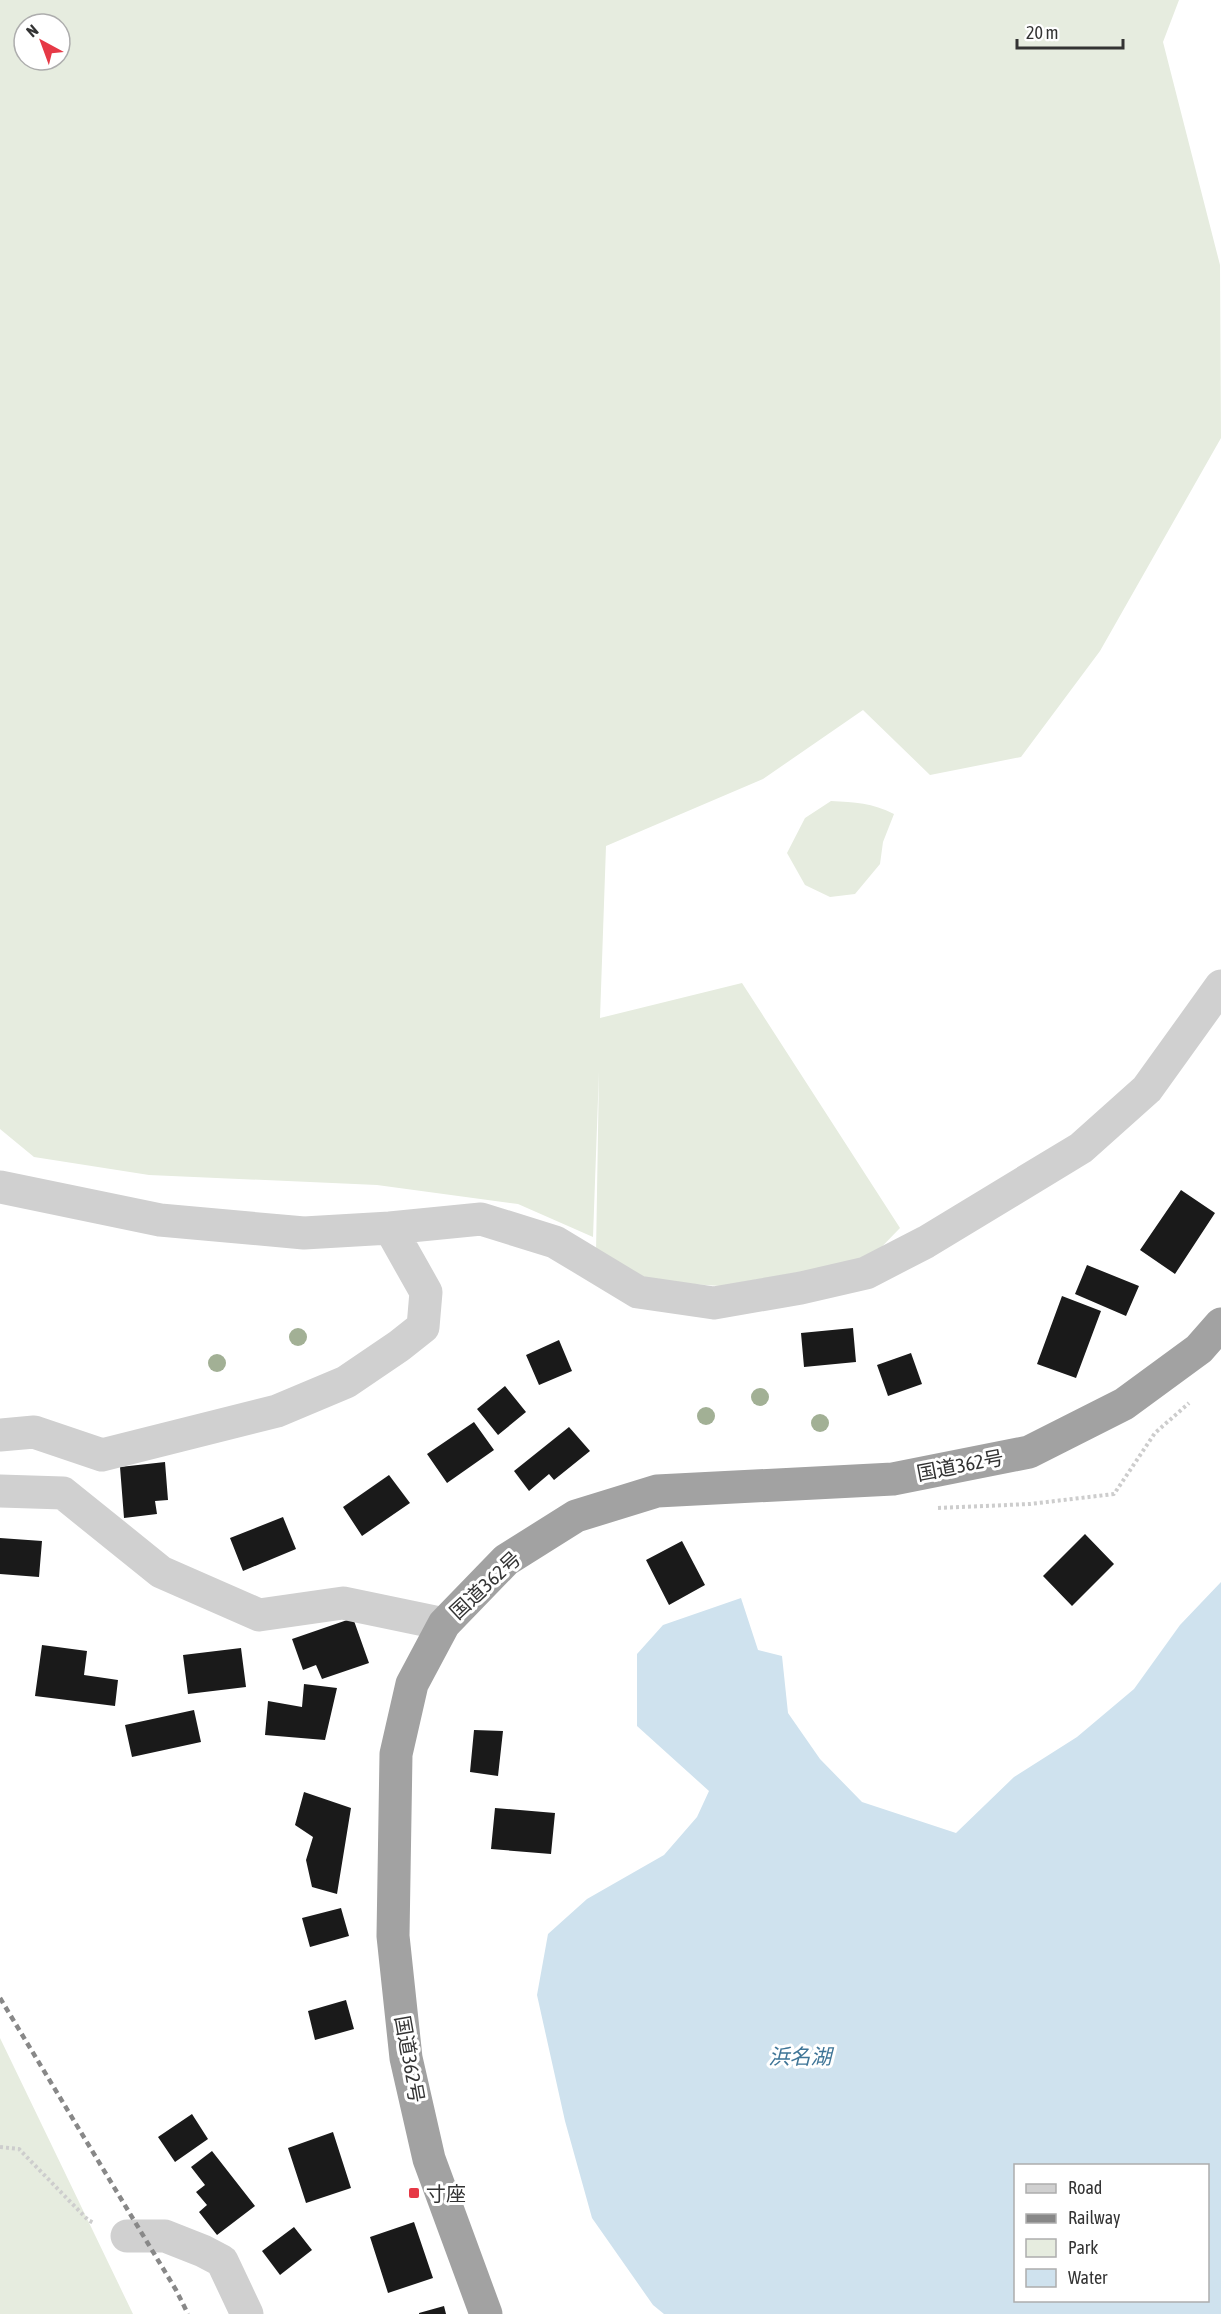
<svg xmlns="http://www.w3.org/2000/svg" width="1221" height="2314" font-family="'Asap Condensed','Noto Sans JP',sans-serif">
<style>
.green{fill:#e6ecdf;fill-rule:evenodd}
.water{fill:#cfe2ee;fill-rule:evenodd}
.building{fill:#1a1a1a}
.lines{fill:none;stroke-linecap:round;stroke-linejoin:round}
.path{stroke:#cdcdcd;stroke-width:4;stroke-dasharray:3 3;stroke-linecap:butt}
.minor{stroke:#d0d0d0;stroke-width:33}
.trunk{stroke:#a2a2a2;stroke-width:33}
.rail{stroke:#888;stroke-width:4.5;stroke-dasharray:6 4.5;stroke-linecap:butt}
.tree{fill:#a2b095}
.poi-dot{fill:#e63946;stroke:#fff;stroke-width:2}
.labels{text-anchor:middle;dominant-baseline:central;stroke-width:6;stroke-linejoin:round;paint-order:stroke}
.street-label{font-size:20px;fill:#333;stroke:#fff}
.poi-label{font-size:20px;fill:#333;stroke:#fff;text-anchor:start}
.water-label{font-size:21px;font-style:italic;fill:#3f7597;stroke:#fff}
</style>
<rect width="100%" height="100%" fill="#fff"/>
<path class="green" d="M0,0h1179l-16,42 57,223 1,173 -121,213 -79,106 -91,18 -67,-65 -100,69 -157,67 -6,172 142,-35 158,245 -31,32 -149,26 -71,-5 -53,-28 3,-182 -6,166 -75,-33 -141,-19 -228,-10 -115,-18 -34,-28zM24,24h36v36h-36z
M831,801c24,1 41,2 63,13l-11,28 -3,22 -25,30 -25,3 -25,-12 -18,-32 18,-35z
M0,2038l133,276h-133z"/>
<path class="water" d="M1221,1582v732h-557l-11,-9 -61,-87 -27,-97 -28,-126 11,-61 39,-35 77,-44 33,-38 12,-26 -72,-65v-72l26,-29 78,-27 17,52 24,6 6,57 32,46 42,43 94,31 58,-56 63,-40 57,-48 46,-64zM1016,2166h192v134h-192z"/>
<path class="building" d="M1181,1190l34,23 -40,61 -35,-24z
M1087,1265l52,21 -13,30 -51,-22z
M1062,1296l39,15 -25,67 -39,-14z
M853,1328l3,34 -52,5 -3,-34z
M559,1340l13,31 -33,14 -13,-30z
M911,1353l11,31 -34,12 -11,-31z
M505,1386l21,26 -28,23 -21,-26z
M474,1422l20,28 -47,33 -20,-29z
M569,1427l21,24 -36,29 -5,-6 -20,17 -15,-20z
M165,1462l3,38 -13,1 2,13 -33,4 -4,-51z
M389,1475l21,28 -48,33 -19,-29z
M283,1517l13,32 -53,22 -13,-33z
M1085,1534l29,30 -42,42 -29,-30z
M0,1538l42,3 -3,36 -39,-3z
M682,1541l23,44 -36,20 -23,-45z
M353,1618l16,45 -47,16 -6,-14 -13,5 -11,-31z
M42,1645l45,6 -3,24 34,5 -3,26 -80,-10z
M241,1648l5,39 -58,7 -5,-39z
M304,1684l33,4 -12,52 -60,-5 3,-34 34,6z
M194,1710l7,32 -69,15 -7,-32z
M474,1730l29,1 -5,45 -28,-4z
M304,1792l47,16 -14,86 -25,-7 -6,-27 7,-23 -18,-12z
M495,1808l60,5 -4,41 -60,-5z
M341,1908l8,28 -39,11 -8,-29z
M346,2000l8,29 -39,11 -7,-29z
M192,2114l16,25 -33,23 -17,-25z
M333,2132l18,56 -45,15 -18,-55z
M212,2151l43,55 -38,29 -18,-23 8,-7 -11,-13 9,-7 -14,-18z
M414,2222l19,56 -45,15 -18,-56z
M294,2227l18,23 -32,25 -18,-24z
M444,2306l2,8h-27v-1z"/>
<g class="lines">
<path class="path" d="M938,1508l92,-4 84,-10 41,-61 34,-30
M0,2147l19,2 69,71 6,3"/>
<path class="minor" d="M0,1187l160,33 144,13 86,-5 36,64 -3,35 -24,19 -53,36 -69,29 -175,44 -68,-23 -34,3
M390,1228l91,-9 74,23 83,50 76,11 87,-15 65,-15 60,-31 155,-94 66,-59 74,-103
M0,1491l63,2 98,79 98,43 84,-12 101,21
M127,2236h38l38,15 19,10 25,53"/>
<path class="trunk" d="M486,2314l-57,-155 -23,-101 -13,-122 3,-182 16,-70 32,-60 62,-64 70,-44 81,-25 236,-12 136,-27 95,-48 75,-55 22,-25"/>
<path class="rail" d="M0,1998l176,292 12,24"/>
</g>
<g class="tree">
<circle cx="298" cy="1337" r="9"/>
<circle cx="217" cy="1363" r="9"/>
<circle cx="760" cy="1397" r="9"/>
<circle cx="706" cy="1416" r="9"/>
<circle cx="820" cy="1423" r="9"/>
</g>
<rect class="poi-dot" x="408" y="2187" width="12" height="12" rx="3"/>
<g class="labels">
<g class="street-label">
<text transform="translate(960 1465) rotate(-11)">国道362号</text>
<text transform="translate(485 1585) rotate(-43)">国道362号</text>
<text transform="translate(410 2059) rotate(80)">国道362号</text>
</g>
<g class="poi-label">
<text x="426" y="2193">寸座</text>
</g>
<g class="water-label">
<text x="800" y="2056">浜名湖</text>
</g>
</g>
<rect x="1014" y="2164" width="195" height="138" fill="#ffffff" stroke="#adadad" stroke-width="1.5"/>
<rect x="1026" y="2184" width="30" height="9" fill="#d0d0d0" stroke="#adadad" stroke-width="1.5"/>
<text x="1068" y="2194" font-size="18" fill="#333333">Road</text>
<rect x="1026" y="2214" width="30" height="9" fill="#888888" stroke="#adadad" stroke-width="1.5"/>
<text x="1068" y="2224" font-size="18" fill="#333333">Railway</text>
<rect x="1026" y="2239" width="30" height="18" fill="#e6ecdf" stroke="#adadad" stroke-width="1.5"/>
<text x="1068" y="2254" font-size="18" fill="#333333">Park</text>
<rect x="1026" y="2269" width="30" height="18" fill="#cfe2ee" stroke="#adadad" stroke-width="1.5"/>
<text x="1068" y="2284" font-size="18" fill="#333333">Water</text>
<g transform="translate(42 42) rotate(319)"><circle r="28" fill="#ffffff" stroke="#adadad" stroke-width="1.5"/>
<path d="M0-4.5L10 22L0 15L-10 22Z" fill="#e63946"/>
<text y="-9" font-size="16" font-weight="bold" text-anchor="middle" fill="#333333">N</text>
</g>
<path d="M1017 39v9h106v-9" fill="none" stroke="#333333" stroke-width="3"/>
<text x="1026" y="39" font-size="18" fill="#333333" stroke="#ffffff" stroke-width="4.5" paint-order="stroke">20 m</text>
</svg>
